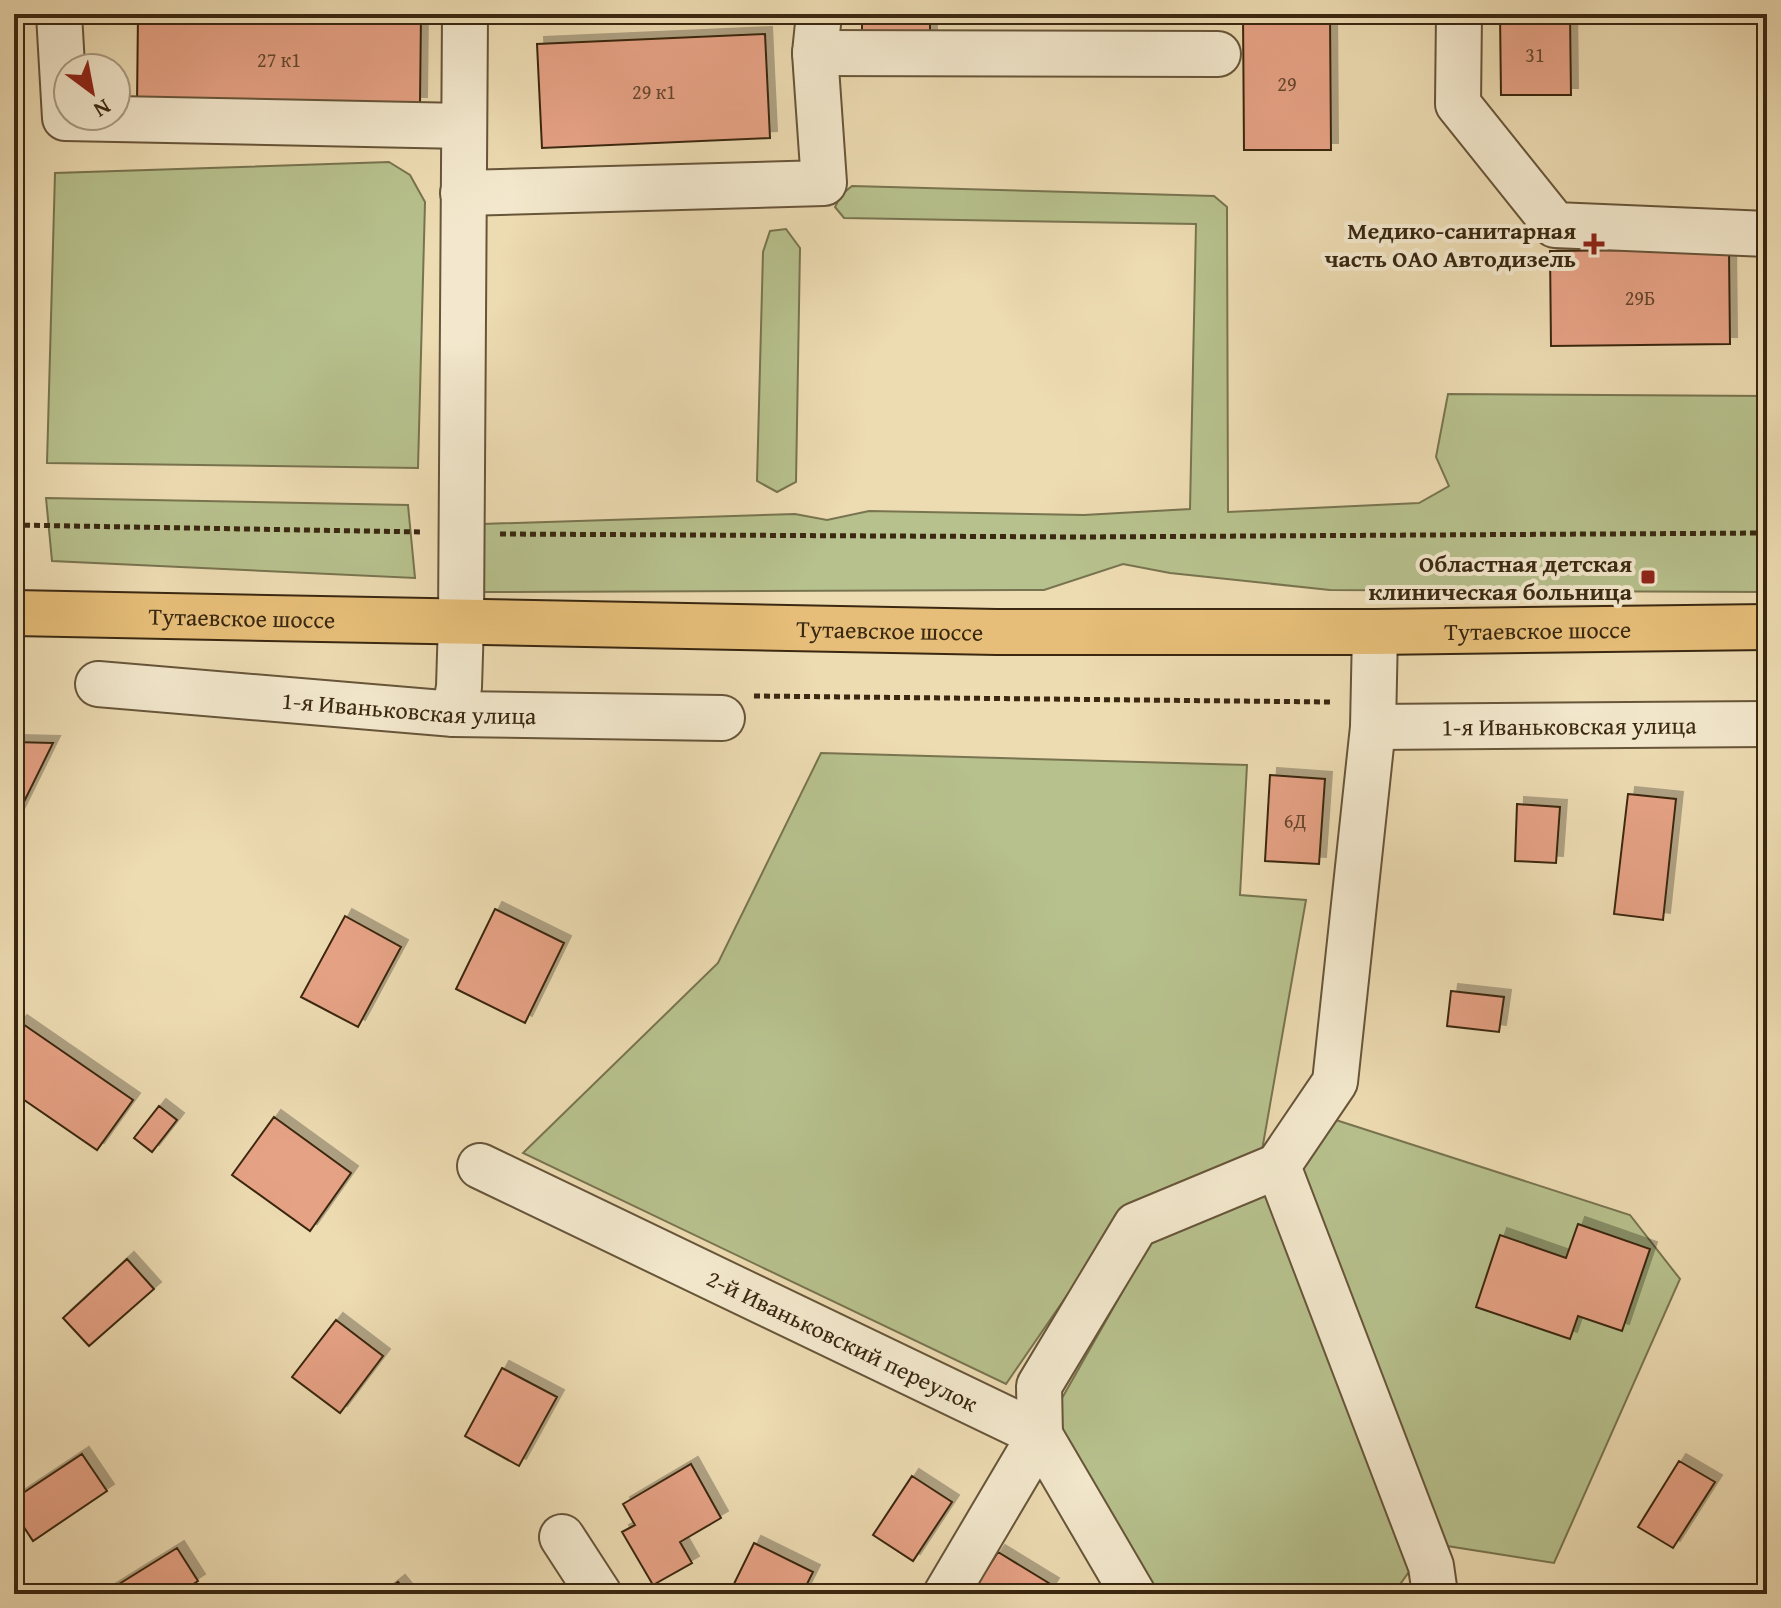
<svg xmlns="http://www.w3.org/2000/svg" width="1781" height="1608" font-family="'Gentium Book Plus',serif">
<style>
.green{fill:#b7c18d;stroke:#78744f;stroke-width:2}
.building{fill:#e6a285;stroke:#3a2811;stroke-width:2;filter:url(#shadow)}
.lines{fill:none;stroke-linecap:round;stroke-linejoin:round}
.minor-casing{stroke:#675539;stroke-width:48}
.major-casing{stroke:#3a2811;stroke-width:48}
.path{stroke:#3a2811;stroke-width:5;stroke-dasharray:6 4;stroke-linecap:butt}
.minor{stroke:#f3e8cd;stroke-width:44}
.major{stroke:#e6be79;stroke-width:44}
.poi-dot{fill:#8f2418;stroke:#f3e8cd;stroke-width:3}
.labels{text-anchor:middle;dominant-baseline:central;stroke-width:8;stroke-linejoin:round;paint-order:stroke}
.number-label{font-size:20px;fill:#65462e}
.poi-label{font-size:24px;font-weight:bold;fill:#3a2811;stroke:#f3e8cd;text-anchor:end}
.street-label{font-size:24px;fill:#3a2811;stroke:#f3e8cd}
</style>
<defs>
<filter id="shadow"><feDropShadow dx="7" dy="-7" stdDeviation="0" flood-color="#0004"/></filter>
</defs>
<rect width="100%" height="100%" fill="#eddbb2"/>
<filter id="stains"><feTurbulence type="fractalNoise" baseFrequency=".0025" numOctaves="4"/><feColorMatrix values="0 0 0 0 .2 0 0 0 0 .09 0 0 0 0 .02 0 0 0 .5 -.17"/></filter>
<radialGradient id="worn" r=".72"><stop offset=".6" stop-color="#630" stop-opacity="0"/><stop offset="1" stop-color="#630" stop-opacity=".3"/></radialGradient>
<path class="green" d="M389,162l21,13 15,27 -7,266 -371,-5 8,-290z
M852,186l362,10 13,11 1,305 191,-9 30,-17 -13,-29 12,-63 319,2v196l-437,-2 -160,-17 -47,-9 -79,26 -568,2 6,-68 313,-10 32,6 42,-9 215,4 106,-6 6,-285 -352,-6 -9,-11 6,-12z
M786,229l14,19 -4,234 -19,10 -20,-11 6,-229 7,-21z
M46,498l362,7 7,73 -363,-17z
M821,753l426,12 -7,130 66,5 -45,256 -136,55 -119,173 -483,-231 195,-190z
M1308,1111l322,104 50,64 -126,284 -113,-18 -144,-376z
M1268,1187l143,382 -18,25h-242l-102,-173 104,-183z"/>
<path class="building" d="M138,14h283l-1,90h-283z
M862,14h68v27h-68z
M1330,14l1,136h-87l-1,-135z
M1500,14h70l1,81h-70z
M765,34l5,104 -228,10 -5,-104z
M1729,249l1,95 -179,2 -1,-95z
M14,742l39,1 -39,79z
M1270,775l55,4 -6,85 -54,-3z
M1628,794l48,5 -13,121 -49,-6z
M1517,804l43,3 -4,56 -41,-2z
M495,909l69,34 -39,80 -69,-34z
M345,916l56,31 -43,80 -57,-30z
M1451,991l53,6 -5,35 -52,-6z
M20,1022l113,78 -36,50 -83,-57v-63z
M159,1106l18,14 -25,32 -18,-14z
M274,1117l77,56 -41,58 -78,-56z
M1578,1224l72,25 -28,82 -44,-15 -8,23 -94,-32 24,-72 66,23z
M127,1259l27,30 -65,57 -26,-28z
M336,1320l47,36 -43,57 -48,-36z
M502,1368l55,29 -38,69 -54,-30z
M82,1454l25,37 -74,50 -19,-29v-13z
M1679,1461l36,21 -42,66 -35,-21z
M691,1464l30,54 -41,24 12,21 -39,22 -31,-53 13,-7 -12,-21z
M912,1476l40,26 -39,59 -40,-26z
M754,1543l59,29 -11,22h-73z
M177,1548l21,33 -20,13h-75z
M998,1552l54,33 -6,9h-75z
M398,1582l10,12h-25z"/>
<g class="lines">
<g class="minor-casing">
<g id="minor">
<path d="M59,14l6,104 399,8"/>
<path d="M1459,14l-1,90 97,121 212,9"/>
<path d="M815,53l403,1"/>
<path d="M463,193l361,-10 -9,-130 4,-39"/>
<path d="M1375,632l-2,95 -38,355 -57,84 153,400 4,28"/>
<path id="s1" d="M98,684l356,30 268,4"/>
<path d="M454,714l5,-27 2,-65 4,-608"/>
<path id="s2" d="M1373,727l394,-3"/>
<path id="s3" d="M480,1166l560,269 93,159"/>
<path d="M562,1537l37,57"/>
<path d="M946,1594l94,-159 -1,-49 97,-161 142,-59"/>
</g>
</g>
<g class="major-casing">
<g id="major">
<path id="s4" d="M14,613l983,19h378l392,-5"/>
</g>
</g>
<path class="path" d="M14,525l408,7
M500,534l583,3 684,-4
M754,696l578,6"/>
<use href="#minor" class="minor"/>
<use href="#major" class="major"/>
</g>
<g class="poi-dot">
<path d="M1590 232h8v8h8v8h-8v8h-8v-8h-8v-8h8z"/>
<rect x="1640" y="569" width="16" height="16" rx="4"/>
</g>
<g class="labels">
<g class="number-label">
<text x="1535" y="54">31</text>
<text x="279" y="59">27 к1</text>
<text x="1287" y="83">29</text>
<text x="654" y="91">29 к1</text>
<text x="1640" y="297">29Б</text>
<text x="1295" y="820">6Д</text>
</g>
<g class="poi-label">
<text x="1576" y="230">Медико-санитарная<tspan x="1576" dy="28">часть ОАО Автодизель</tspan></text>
<text x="1632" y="563">Областная детская<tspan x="1632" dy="28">клиническая больница</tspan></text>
</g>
<g class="street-label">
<text stroke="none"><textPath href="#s4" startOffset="228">Тутаевское шоссе</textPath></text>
<text stroke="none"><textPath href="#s4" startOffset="1524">Тутаевское шоссе</textPath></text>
<text stroke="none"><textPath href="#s4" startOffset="876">Тутаевское шоссе</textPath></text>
<text stroke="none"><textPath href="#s1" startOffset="312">1-я Иваньковская улица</textPath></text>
<text stroke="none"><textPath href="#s2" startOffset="196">1-я Иваньковская улица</textPath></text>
<text stroke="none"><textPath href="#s3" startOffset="402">2-й Иваньковский переулок</textPath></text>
</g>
</g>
<rect width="1781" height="1608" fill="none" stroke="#eddbb2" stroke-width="48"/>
<rect x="16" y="16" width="1749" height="1576" fill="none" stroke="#3a2811" stroke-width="4"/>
<rect x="24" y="24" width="1733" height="1560" fill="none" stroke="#3a2811" stroke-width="2"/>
<g transform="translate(92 92) rotate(148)"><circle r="38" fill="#f3e8cd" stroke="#a99b82" stroke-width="2"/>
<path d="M0-6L14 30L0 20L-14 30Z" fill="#8f2418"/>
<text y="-12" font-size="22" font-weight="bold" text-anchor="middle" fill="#3a2811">N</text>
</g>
<rect width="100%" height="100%" filter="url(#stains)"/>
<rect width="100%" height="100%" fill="url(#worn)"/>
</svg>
